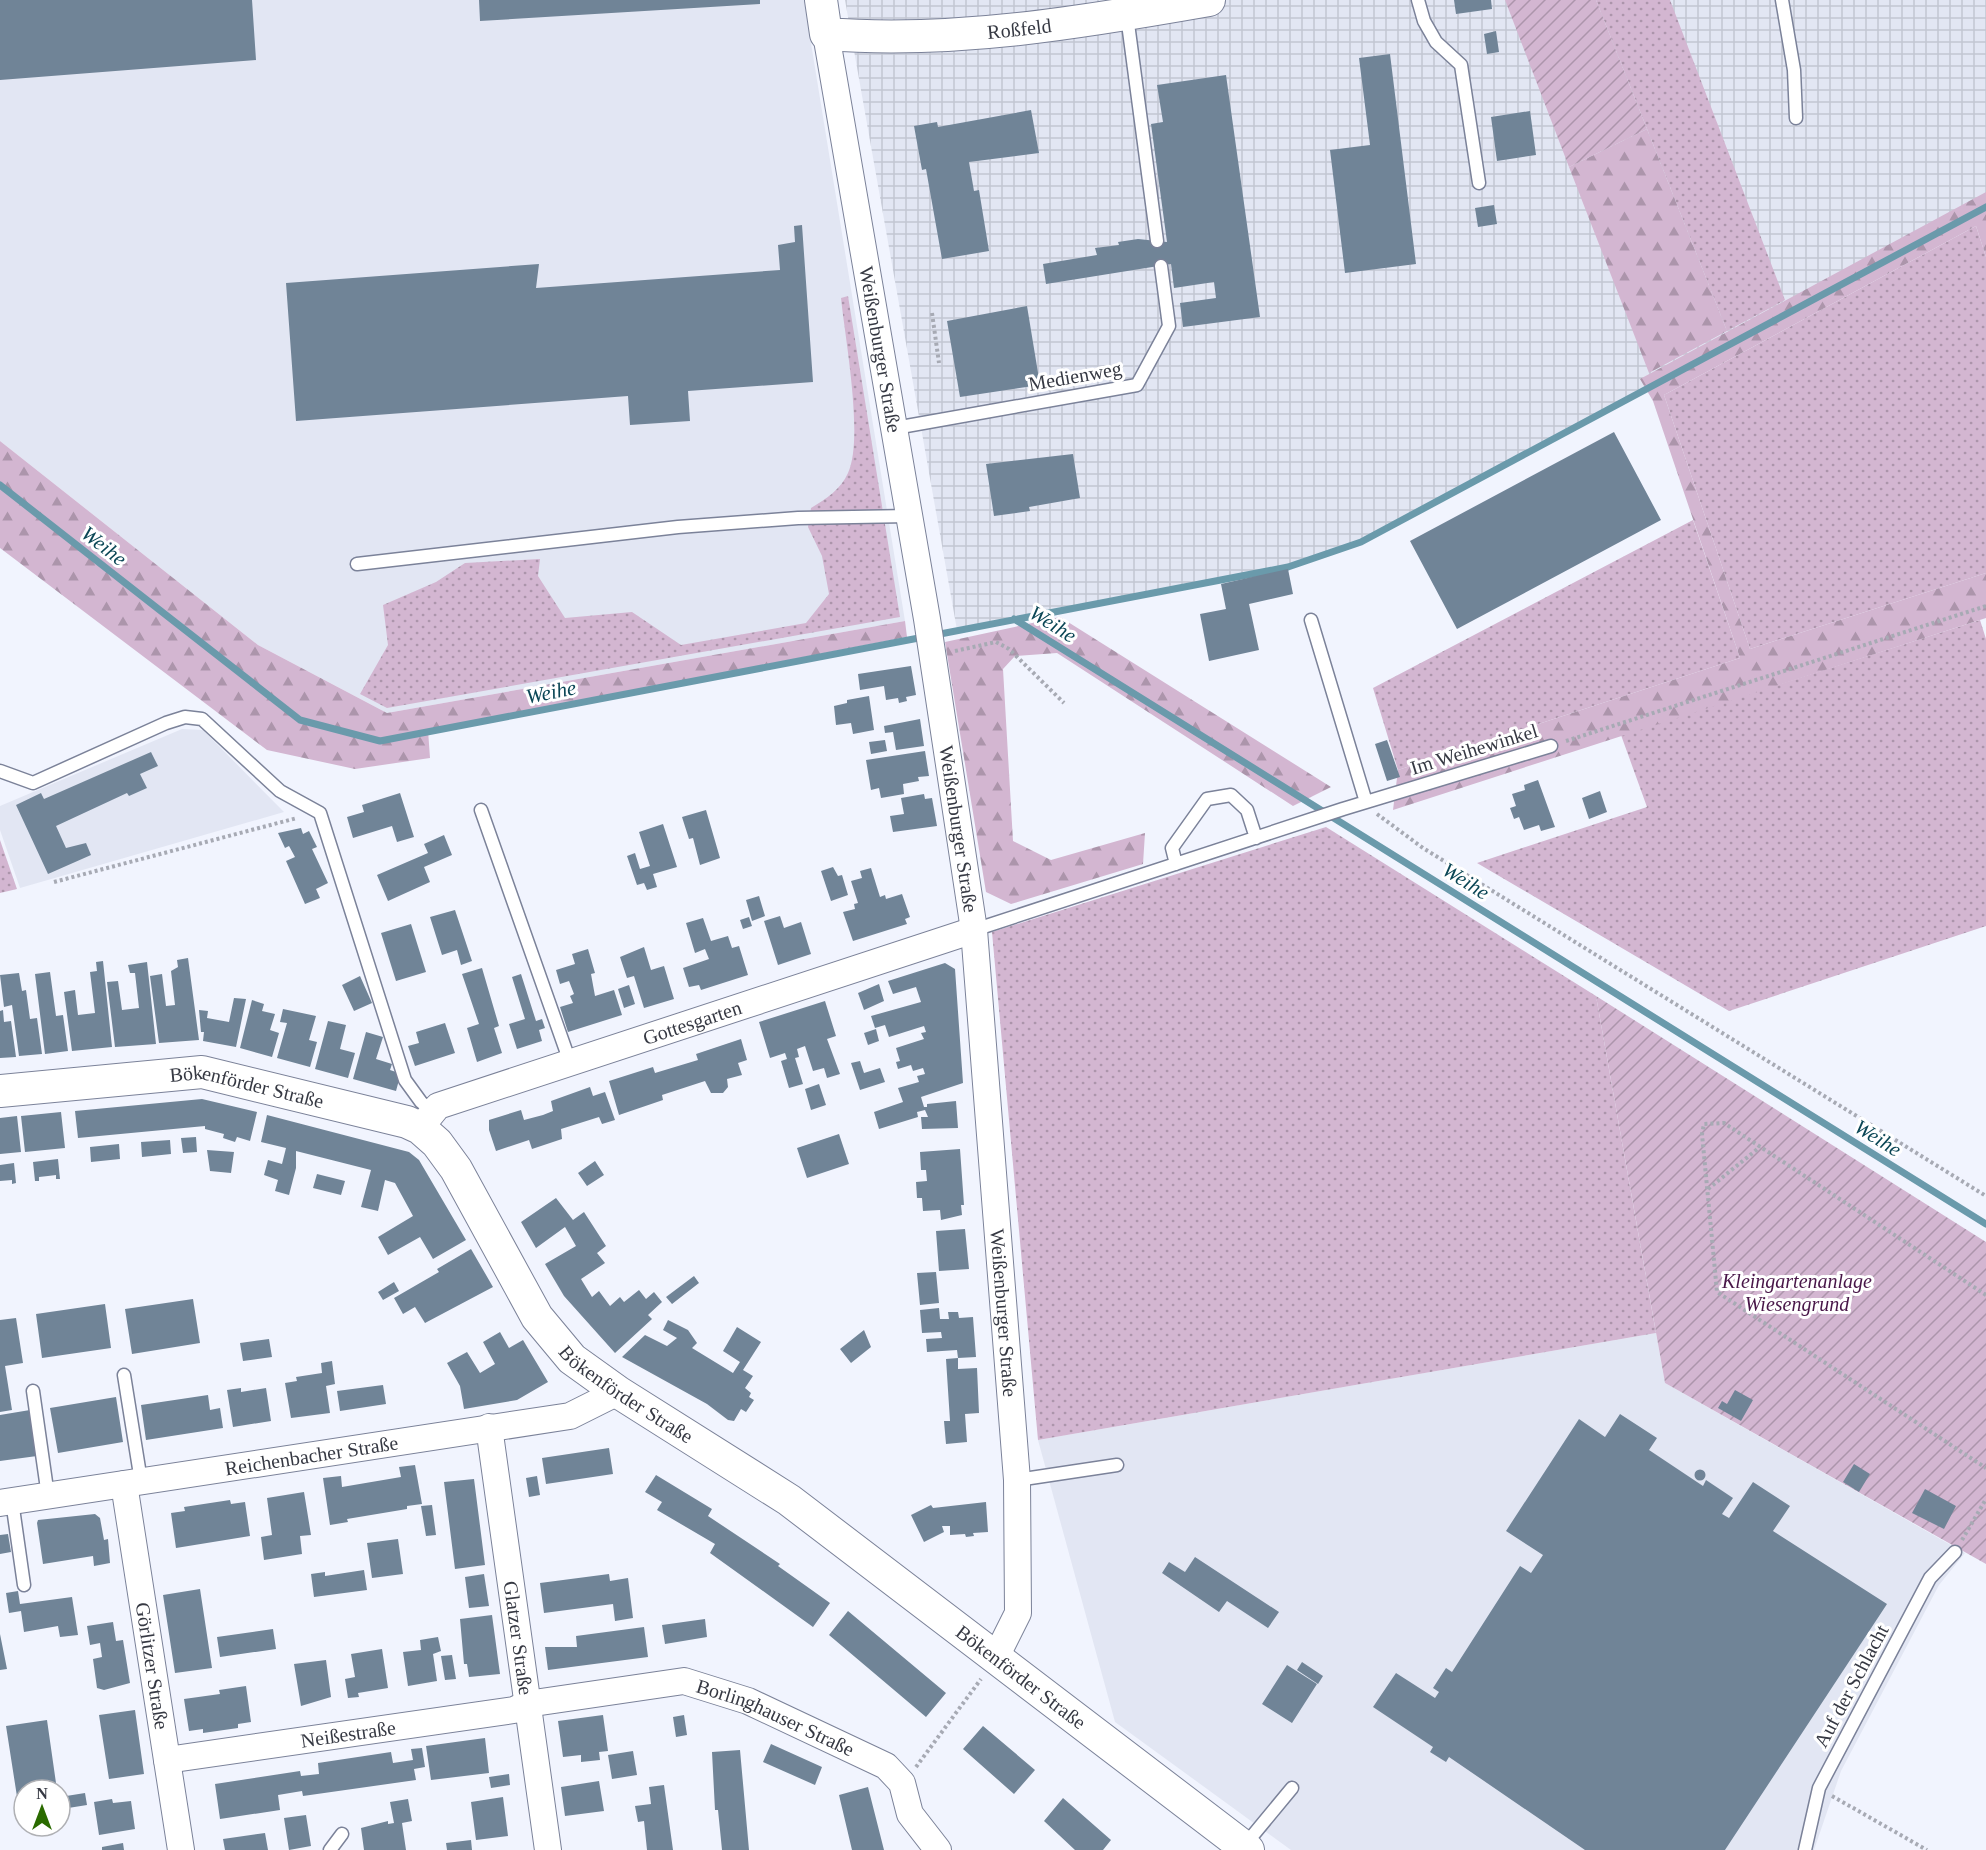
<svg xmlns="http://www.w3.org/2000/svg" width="1986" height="1850" font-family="'Times New Roman',serif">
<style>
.built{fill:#e2e6f3}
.industrial{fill:url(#industrial-grid)}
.grass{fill:url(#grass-dots)}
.forest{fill:url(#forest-firs)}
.garden{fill:url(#garden-furrows)}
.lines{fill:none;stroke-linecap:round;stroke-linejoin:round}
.stream{stroke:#6a9aab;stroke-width:7}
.building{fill:#708497}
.service-casing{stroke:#7b8299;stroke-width:15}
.minor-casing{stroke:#7b8299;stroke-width:28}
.tertiary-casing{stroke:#7b8299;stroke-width:34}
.path{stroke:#a7aab4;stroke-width:4;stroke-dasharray:3 3;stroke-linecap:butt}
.service{stroke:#fff;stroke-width:12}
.minor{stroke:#fff;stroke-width:26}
.tertiary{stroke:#fff;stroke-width:32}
.labels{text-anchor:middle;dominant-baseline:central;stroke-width:6;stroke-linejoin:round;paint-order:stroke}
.street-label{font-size:20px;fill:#363943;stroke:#fff}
.park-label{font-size:20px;font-style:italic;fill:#481648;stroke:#fff}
.water-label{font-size:21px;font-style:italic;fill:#0a4655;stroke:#fff}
</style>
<defs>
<pattern id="industrial-grid" width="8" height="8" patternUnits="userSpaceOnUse" patternTransform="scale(1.5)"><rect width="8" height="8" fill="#e2e6f3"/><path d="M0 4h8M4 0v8" fill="none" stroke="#c2c6d2"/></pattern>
<pattern id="grass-dots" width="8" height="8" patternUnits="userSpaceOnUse" patternTransform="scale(1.5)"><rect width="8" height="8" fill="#d3b6d1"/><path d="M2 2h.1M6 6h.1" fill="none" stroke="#ac95ab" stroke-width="1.8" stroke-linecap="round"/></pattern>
<pattern id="forest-firs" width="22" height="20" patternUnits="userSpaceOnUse" patternTransform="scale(1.5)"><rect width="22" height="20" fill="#d3b6d1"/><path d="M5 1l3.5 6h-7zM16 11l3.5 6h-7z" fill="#ac95ab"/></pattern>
<pattern id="garden-furrows" width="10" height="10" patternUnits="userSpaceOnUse" patternTransform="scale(1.5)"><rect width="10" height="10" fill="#d3b6d1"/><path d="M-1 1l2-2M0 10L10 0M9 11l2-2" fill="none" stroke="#ac95ab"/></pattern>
</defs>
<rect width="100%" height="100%" fill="#f1f4fe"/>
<path class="built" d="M0,0h804l101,621 -518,92 -129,-68 -258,-204z
M182,729l21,1 81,82 -264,76 -20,-58v-24z
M1656,1333l9,50 300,170 -26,32 -98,186 -27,79h-523l-176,-128 -77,-282z"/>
<path class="industrial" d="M845,0h1141v207l-625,335 -73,25 -331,63z"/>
<path class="grass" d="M1596,0h74l115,300 -58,31z
M1976,226l10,31v316l-236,76 -86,-254z
M848,296l52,321 -513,91 -27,-14 28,-49 -5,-40 53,-23 29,-19 75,-4 -2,17 27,42 67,-6 49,33 125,-22 23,-29 -7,-38 -14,-29 3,-19c15,-9 30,-19 37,-35 16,-34 -3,-135 -7,-175z
M1693,520l47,138 -342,112 -25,-82z
M1980,620l6,19v287l-257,85 -252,-148 170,-56 -26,-72z
M1326,827l270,169 60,337 -618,107 -46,-508z
M0,840l17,49 -17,4z"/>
<path class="forest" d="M1647,129l80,202 -78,42 -80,-206z
M1986,192v65l-10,-31 -312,169 86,254 236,-76v45l-593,192 5,-40 342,-112 -87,-257 -13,-22z
M0,441l258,204 129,68 518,-92 2,16 -479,93 2,28 -75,11 -88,-19 -267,-202z
M1060,617l271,170 -38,19 -236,-153 -42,3 -12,13 10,172 38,19 94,-27 -2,31 -132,40 -25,-12 -41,-250z"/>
<path class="garden" d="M1505,0h91l51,129 -78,38z
M1596,996l390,246v322l-321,-181z"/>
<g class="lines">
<path class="stream" d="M0,485l300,235 80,21 544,-104
M1014,619l972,605
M935,635l353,-68 73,-25 625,-335"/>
</g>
<path class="building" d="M0,0h252l4,60 -256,20z
M479,0h281v4l-280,17z
M1454,0h37l1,9 -36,5z
M1496,31l3,21 -12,2 -3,-20z
M1390,54l26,210 -71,9 -15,-123 40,-5 -11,-87z
M1226,75l34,242 -77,10 -3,-24 36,-5 -2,-16 -40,6 -3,-24 -125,20 -3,-20 54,-9 -2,-7 24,-3 -1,-3 20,-3 29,3 -16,-118 12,-2 -6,-37z
M1031,110l8,43 -70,9 5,29 5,-1 10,61 -47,8 -16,-90 -4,1 -8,-44 23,-4 1,5z
M1530,111l6,44 -39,6 -6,-44z
M1494,205l3,19 -19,3 -3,-19z
M802,225l11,157 -125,9 2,30 -60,4 -2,-29 -332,25 -10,-138 253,-19 -3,24 244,-18 -2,-25 17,-3 -1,-16z
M1027,306l13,79 -80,12 -13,-76z
M1614,432l47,88 -204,109 -47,-88z
M1073,454l7,44 -51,9 1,4 -36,5 -8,-52z
M1288,569l5,25 -44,10 10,46 -50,11 -9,-47 26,-5 -5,-25z
M911,666l5,29 -10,2 1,4 -8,2 -1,-5 -12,2 -2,-14 -24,4 -2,-16z
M869,696l5,34 -21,4 -2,-11 -15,2 -2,-19 13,-3v-3z
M920,719l4,27 -28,4 -3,-18 -8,1 -1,-7z
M885,740l2,11 -16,3 -2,-12z
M1387,740l13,37 -13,4 -12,-37z
M925,751l4,25 -11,1 1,4 -16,3 1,10 -23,4 -2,-10 -8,2 -5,-30z
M151,752l7,14 -18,8 7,14 -18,8 -2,-3 -71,33 10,22 20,-5 5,12 -43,19 -32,-69 25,-12 3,6z
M1538,780l17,47 -14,4 -2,-6 -15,5 -5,-13 -5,2 -4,-11 6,-2 -4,-12 13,-4 -1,-5z
M1600,791l7,21 -18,7 -7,-21z
M400,793l14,44 -17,5 -5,-16 -39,12 -6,-21 17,-5 -2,-7z
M924,794l1,5 7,-1 5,28 -44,6 -3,-16 14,-2 -3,-16z
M706,810l14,48 -20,7 -7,-27 -4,1 -7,-22z
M663,824l14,43 -24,7 4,13 -10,3 -3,-7 -7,2 -10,-29 8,-3 5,16 10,-3 -11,-34z
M301,828l2,6 6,-3 8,16 -5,2 16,34 -12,6 4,9 -15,6 -19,-43 9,-4 -6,-11 -4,2 -7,-15z
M444,835l8,20 -28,12 6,15 -42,19 -11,-26 51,-22 -4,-9z
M833,867l5,9 4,-1 6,20 -17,6 -10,-30z
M871,868l9,29 5,-2 1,4 16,-5 8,23 -5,2 2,5 -54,17 -10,-29 12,-3 -1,-5 4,-1 -7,-22 11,-3 -2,-7z
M759,896l6,20 -13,5 -6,-21z
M455,910l17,51 -11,4 -4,-15 -15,5 -12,-38z
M780,916l4,12 17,-6 10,32 -33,11 -14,-44z
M749,917l3,9 -9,3 -3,-9z
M703,918l8,23 17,-5 4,12 7,-2 9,29 -47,15 -2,-5 -10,2 -6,-19 26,-9 -4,-10 -10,4 -9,-30z
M411,924l15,48 -30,9 -15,-48z
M644,947l7,23 13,-4 10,33 -30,9 -10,-32 -7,2 -7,-21z
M588,949l7,24 -4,1 4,22 19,-6 8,25 -54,17 -8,-25 13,-4 -3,-7 4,-2 -5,-13 -9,3 -4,-14 19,-6 -3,-10z
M188,958l11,82 -40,3 -9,-67 12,-2 4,32 9,-1 -4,-34 7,-4 -1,-7z
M103,961l9,86 -40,4 -8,-59 11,-2 3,25 17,-2 -5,-41 7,-1 -1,-9z
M147,962l9,82 -41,3 -8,-65 11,-1 4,29 17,-2 -4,-35h-5l-2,-8z
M945,963l10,6 8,114 -42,14 3,10h3v-3l29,-3 2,27 -36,1 -1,-12h7l-3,-7 -8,2 1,5 -39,12 -5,-17 29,-10 -5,-14 21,-6 -2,-6 8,-2 -2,-6 -10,3 -2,-6 -13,4 -2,-7 4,-1 -4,-13 28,-9 -3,-6 5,-1 -2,-6 -35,11 -4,-12 -10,3 -4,-12 50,-14 -5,-15 -23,7 -5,-13z
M482,968l17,58 -5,2 8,25 -25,9 -10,-34 12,-4 -17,-50z
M50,972l6,44 7,-1 5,36 -23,3 -10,-80z
M19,973l3,18 4,-1 4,29 7,-1 5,36 -23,2 -7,-51 -8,2 -4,-32z
M521,974l15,47 6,-2 3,9 -6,2 3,11 -25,8 -8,-25 16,-5 -13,-42z
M360,976l12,27 -18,8 -12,-26z
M879,984l5,17 -20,9 -6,-17z
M629,985l6,19 -11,4 -6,-19z
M234,998l12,1 -10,48 -33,-6 1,-9h-3l-2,-22 9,1 -1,7 22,4z
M252,1000l12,4 -2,7 13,3 -5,16 9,3 -7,24 -32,-9z
M825,1001l11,35 -9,3 13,35 -13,4 -3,-10 -11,3 -8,-25 -8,3 2,8 -4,1 8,26 -14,4 -8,-27 6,-2 -2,-6 -15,5 -11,-36z
M283,1009l33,7 -7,24 8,2 -7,25 -33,-9 10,-35 -7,-1z
M3,1010l1,12 7,-1 5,36 -16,1v-47z
M328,1021l18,4 -6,24 15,4 -7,25 -33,-9z
M445,1023l10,30 -40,13 -7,-20 11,-3 -3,-11z
M876,1029l3,12 -11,4 -4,-12z
M366,1032l17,5 -7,22 16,5 -2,6 6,2 3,8 -3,11 -43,-12z
M741,1039l6,21 -9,3 4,12 -15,4 1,8 -5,6h-12l-6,-12 -43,14 1,5 -44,15 -10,-34 44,-14 2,6 43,-13 -2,-6z
M860,1061l4,12 16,-5 5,14 -25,8 -9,-27z
M819,1084l7,21 -15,5 -6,-21z
M590,1087l3,9 12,-4 10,28 -13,4 -3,-7 -38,12 1,10 -30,10 -3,-9 -33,11 -7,-21v-10l32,-10 3,10 19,-5 10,-4 -2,-10z
M202,1099l55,13 -7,29 -13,-4 -2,5 -12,-4 1,-4 -19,-5v-3l-127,12 -3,-27z
M61,1112l4,36 -40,4 -4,-36z
M267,1115l142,37 10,8 47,80 -33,19 -13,-22 -32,18 -10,-18 35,-21 -18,-33 -10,-3 -7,31 -17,-4 10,-37 -75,-19v17l-7,27 -14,-4 3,-11 -14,-5 4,-15 14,4 4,-16 -25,-6z
M17,1116l4,36 -21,2v-36z
M839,1134l10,30 -42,14 -10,-30z
M196,1137l1,15 -14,1 -2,-15z
M170,1140l1,14 -29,3 -1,-15z
M119,1144l1,15 -29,3 -1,-15z
M960,1149l4,56h-3l1,10 -21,5 -1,-10 -17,1 -1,-13h-5l-1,-16 11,-1 -1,-11h-5l-1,-18z
M207,1150l27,2 -3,21 -21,-2z
M58,1159l2,20h-4v-4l-8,1 -9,1v4h-4l-2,-19z
M595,1161l9,14 -17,11 -9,-13z
M14,1163l2,20 -4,1v-4l-12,1v-16z
M317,1174l28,7 -4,14 -28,-7z
M556,1198l17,22 11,-8 22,34 -9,7 8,10 -24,16 11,18 7,-6 11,15 10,-9 4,5 15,-12 7,9 8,-7 8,10 -14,13 4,4 -37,34 -51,-57 -19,-32 31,-18 -11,-19 -29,21 -15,-26z
M965,1229l4,40 -30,2 -3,-40z
M471,1249l22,38 -68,36 -10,-16 -12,7 -9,-16 45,-26 -2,-3z
M936,1272l3,31 -19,2 -3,-32z
M694,1276l5,7 -27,21 -6,-7z
M394,1282l5,9 -16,9 -5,-8z
M193,1299l7,44 -68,11 -7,-45z
M105,1304l6,44 -69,10 -6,-44z
M939,1308l1,11h9l-1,-7h10l1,6 14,-1 3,40 -18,1 -1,-8 -30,2 -1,-13 16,-1 -1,-6 -19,1 -2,-23z
M16,1318l7,45 -18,3 7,44 -12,2v-92z
M668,1320l20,10 9,13 -5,5 41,25 7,-11 -17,-11 14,-24 24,15 -18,28 10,6 -8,12 6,5 -2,4 5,3 -8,12 -5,-3 -7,12 -6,-1 -21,-16 -85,-47 23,-22 22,11 10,-8 -14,-8z
M864,1330l7,17 -20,16 -11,-14z
M500,1332l9,16 14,-8 25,42 -31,18 -53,9 -4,-23 -13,-23 20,-11 13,21 15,-9 -12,-22z
M269,1339l3,18 -29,4 -3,-18z
M958,1358v11l19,-1 2,45 -14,1 2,28 -21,2 -2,-23h6l-4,-62z
M332,1361l3,23 -9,2 4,27 -39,5 -6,-35 12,-2 -1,-4 26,-4 -1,-10z
M383,1385l3,19 -46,7 -3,-20z
M241,1388v4l25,-4 5,33 -38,6 -6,-37z
M1735,1390l18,10 -12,21 -23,-13 4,-7 5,3z
M208,1395l2,15 10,-2 3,20 -77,12 -5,-35z
M116,1397l7,45 -65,11 -8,-45z
M30,1410l7,46 -37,5v-46z
M1620,1414l37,24 -8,12 54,36 3,-6 27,18 -11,16 7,4 24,-36 37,24 -17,25 114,73 -162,246h-140l-136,-93 -3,5 -16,-10 3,-5 -60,-40 23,-34 39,25 4,-6 -6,-4 13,-20 6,4 68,-106 11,7 12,-18 -37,-24 73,-112 26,18z
M609,1448l4,26 -67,10 -4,-26z
M1854,1464l16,10 -11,18 -16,-10z
M415,1465l7,39 -15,2v3l-60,10 1,3 -18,3 -7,-47 18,-2 1,11 59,-10 -2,-10z
M1694.5 1475a5.5 5.5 0 1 1 11 0a5.5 5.5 0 1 1-11 0Z
M656,1475l56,34 -4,7 72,48 -2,2 52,37 -17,24 -103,-74 5,-9 -58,-34 5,-8 -17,-10z
M537,1476l3,19 -11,2 -3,-19z
M474,1479l11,86 -30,4 -11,-87z
M1925,1489l31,17 -12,23 -32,-16z
M304,1492l7,43 -11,1 2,18 -38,6 -3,-23 11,-2 -5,-37z
M230,1500l1,4 14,-2 5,34 -74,12 -5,-35 14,-2 -1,-4z
M986,1502l2,30 -15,1 1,3 -8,1 -1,-3 -15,1v-9h-8l2,6 -20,10 -13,-27 20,-10 2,3z
M432,1505l4,30 -10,1 -5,-30z
M95,1514l5,4 4,22 4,-1 2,24 -16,3 -1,-10 -50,8 -6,-41 1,-3z
M8,1534l3,18 -11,2v-19z
M398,1539l5,35 -31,4 -5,-35z
M1195,1557l84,55 -11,16 -41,-27 -8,11 -57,-39 7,-11 16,10z
M364,1570l3,20 -53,7 -3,-23 14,-2v4z
M484,1574l5,32 -20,2 -4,-31z
M609,1574l1,7 18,-3 5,40 -18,3 -2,-17 -69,9 -4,-30z
M200,1589l12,79 -37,5 -12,-78z
M18,1591l2,13 52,-7 6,38 -18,2 -2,-11 -34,6 -3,-21 -12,2 -3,-20z
M848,1611l98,82 -20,24 -97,-82z
M492,1615l8,59 -31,3 -2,-13h-3l-4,-45z
M705,1619l2,18 -42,7 -3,-19z
M113,1622l3,19 7,-1 7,43 -26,7 -7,-2 -4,-29 9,-2 -2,-14 -10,2 -3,-19z
M644,1627l4,30 -100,13 -3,-23h32l-1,-11z
M273,1629l3,20 -56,8 -3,-20z
M0,1634l7,35 -7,1z
M438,1637l3,14 -8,3 4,27 -29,5 -5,-34 18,-2 -1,-10z
M382,1649l6,39 -30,5 1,4 -11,1 -3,-19 10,-2 -4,-23z
M452,1655l4,24 -11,1 -4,-24z
M326,1660l5,37 -30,9 -7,-42z
M1302,1662l21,14 -5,8 -21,-14z
M1287,1665l30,19 -25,39 -30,-19z
M246,1686l5,36 -13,2v4l-35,5v-4l-14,2 -5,-32 36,-5 -1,-4z
M135,1710l9,64 -35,5 -10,-64z
M603,1715l5,36 -9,1 1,8 -19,2v-7l-18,2 -5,-36z
M684,1715l3,20 -11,2 -3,-20z
M47,1720l10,70h-33v12l-6,1 -12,-77z
M983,1726l52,44 -21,24 -51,-45z
M485,1738l4,35 -58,7 -5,-34z
M771,1744l51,23 -7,18 -52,-23z
M422,1748l3,19 -11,2 2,11 -113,16 -1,-5 -24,4 2,15 -60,9 -5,-35 85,-13 1,5 18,-2 -1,-11 73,-11 2,11 20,-3 -2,-11z
M740,1750l9,100h-27l-4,-40h-3l-3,-58z
M633,1751l4,24 -25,4 -4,-24z
M509,1774l1,11 -19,3 -2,-11z
M599,1781l5,30 -39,5 -4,-29z
M664,1785l9,65h-26l-3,-29 -6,1 -3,-16 16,-2 -2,-17z
M868,1787l16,63h-32l-13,-55z
M85,1793l2,12 -25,4 -2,-12z
M503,1797l5,39 -32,4 -5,-38z
M1063,1798l48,42 -8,10h-28l-31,-29z
M112,1799l1,4 18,-2 4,28 -36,6 -5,-33z
M408,1799l4,22 -10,2 4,27h-42l-3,-22 27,-7v3l6,-1 -4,-21z
M306,1815l5,31 -22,4 -5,-32z
M265,1833l3,17h-43l-2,-11z
M471,1840l1,10h-25l-1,-7z
M123,1843l1,7h-22v-3z"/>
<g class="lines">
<g class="service-casing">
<path id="service" d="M1418,0l6,21 12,21 25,23 18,118
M1782,0l12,70 2,48
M1127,16l30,225
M895,428l242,-43 32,-59 -8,-60
M357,564l321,-37 120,-9 111,-2
M1311,620l55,182
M0,771l33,12 133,-60 19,-6 17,2 78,72 40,22 85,267 16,22 12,10
M481,810l89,252
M1176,864l-4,-16 35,-49 24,-4 16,15 9,28
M974,930l369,-121 208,-63
M124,1375l17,106
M33,1391l15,105
M1017,1480l100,-15
M12,1501l12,84
M1244,1846l48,-58
M330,1850l12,-16
M1805,1850l14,-62 111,-210 25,-26"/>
</g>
<g class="minor-casing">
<g id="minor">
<path id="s1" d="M826,34l101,585 47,311 43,550 1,133 -23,46"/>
<path id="s2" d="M420,1128l18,-22 536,-176"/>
<path id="s3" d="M489,1427l59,423"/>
<path id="s4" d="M124,1484l57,366"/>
<path id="s5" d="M0,1503l570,-87 48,-24"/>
<path id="s6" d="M167,1760l347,-50 13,-6 157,-23 64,20 138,65 16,17 8,31 28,36"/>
</g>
</g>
<g class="tertiary-casing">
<g id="tertiary">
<path id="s7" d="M821,0l5,34c128,10 258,-12 383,-34"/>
<path id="s8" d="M0,1091l202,-19 205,50 13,6 17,15 19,26 81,148 35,42 46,33 171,108 459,350"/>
</g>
</g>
<path class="path" d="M932,313l7,50
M955,651l41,-9 13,7 55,54
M1566,741l420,-135
M1377,814l46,34 563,348
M54,882l243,-64
M1708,1189l52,-42
M1986,1295l-262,-172 -20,1 -2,10 15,158 269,176
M1962,1540l24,-41
M916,1767l65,-88
M1832,1796l95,54"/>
<use href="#service" class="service"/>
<use href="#minor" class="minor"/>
<use href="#tertiary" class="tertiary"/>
</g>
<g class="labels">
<g class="street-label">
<text stroke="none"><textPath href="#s7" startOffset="228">Roßfeld</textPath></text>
<text stroke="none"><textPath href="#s1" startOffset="320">Weißenburger Straße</textPath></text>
<text transform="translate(1075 376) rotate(-10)">Medienweg</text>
<text transform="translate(1474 749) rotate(-17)">Im Weihewinkel</text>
<text stroke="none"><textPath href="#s1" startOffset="806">Weißenburger Straße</textPath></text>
<text stroke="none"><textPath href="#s2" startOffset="296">Gottesgarten</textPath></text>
<text stroke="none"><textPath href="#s8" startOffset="249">Bökenförder Straße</textPath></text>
<text stroke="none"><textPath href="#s1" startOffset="1292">Weißenburger Straße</textPath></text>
<text stroke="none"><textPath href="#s8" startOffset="771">Bökenförder Straße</textPath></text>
<text stroke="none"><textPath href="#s5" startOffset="315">Reichenbacher Straße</textPath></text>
<text stroke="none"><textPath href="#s3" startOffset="213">Glatzer Straße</textPath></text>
<text stroke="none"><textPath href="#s4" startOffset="184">Görlitzer Straße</textPath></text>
<text stroke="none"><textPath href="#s8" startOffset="1257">Bökenförder Straße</textPath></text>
<text transform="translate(1851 1686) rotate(-62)">Auf der Schlacht</text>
<text stroke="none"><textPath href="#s6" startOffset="622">Borlinghauser Straße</textPath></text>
<text stroke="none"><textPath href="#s6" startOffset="183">Neißestraße</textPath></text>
</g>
<g class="park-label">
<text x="1797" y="1281">Kleingartenanlage<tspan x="1797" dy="23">Wiesengrund</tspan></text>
</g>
<g class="water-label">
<text transform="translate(104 546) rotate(38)">Weihe</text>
<text transform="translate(1053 624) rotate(32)">Weihe</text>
<text transform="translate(551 692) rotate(-11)">Weihe</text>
<text transform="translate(1466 881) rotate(32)">Weihe</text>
<text transform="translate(1878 1138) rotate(32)">Weihe</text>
</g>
</g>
<g transform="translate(42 1808)"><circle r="28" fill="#ffffff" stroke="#afb0b4" stroke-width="1.5"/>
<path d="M0-4.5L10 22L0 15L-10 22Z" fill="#2a6b00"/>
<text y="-9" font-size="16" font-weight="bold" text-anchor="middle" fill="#363943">N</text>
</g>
</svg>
